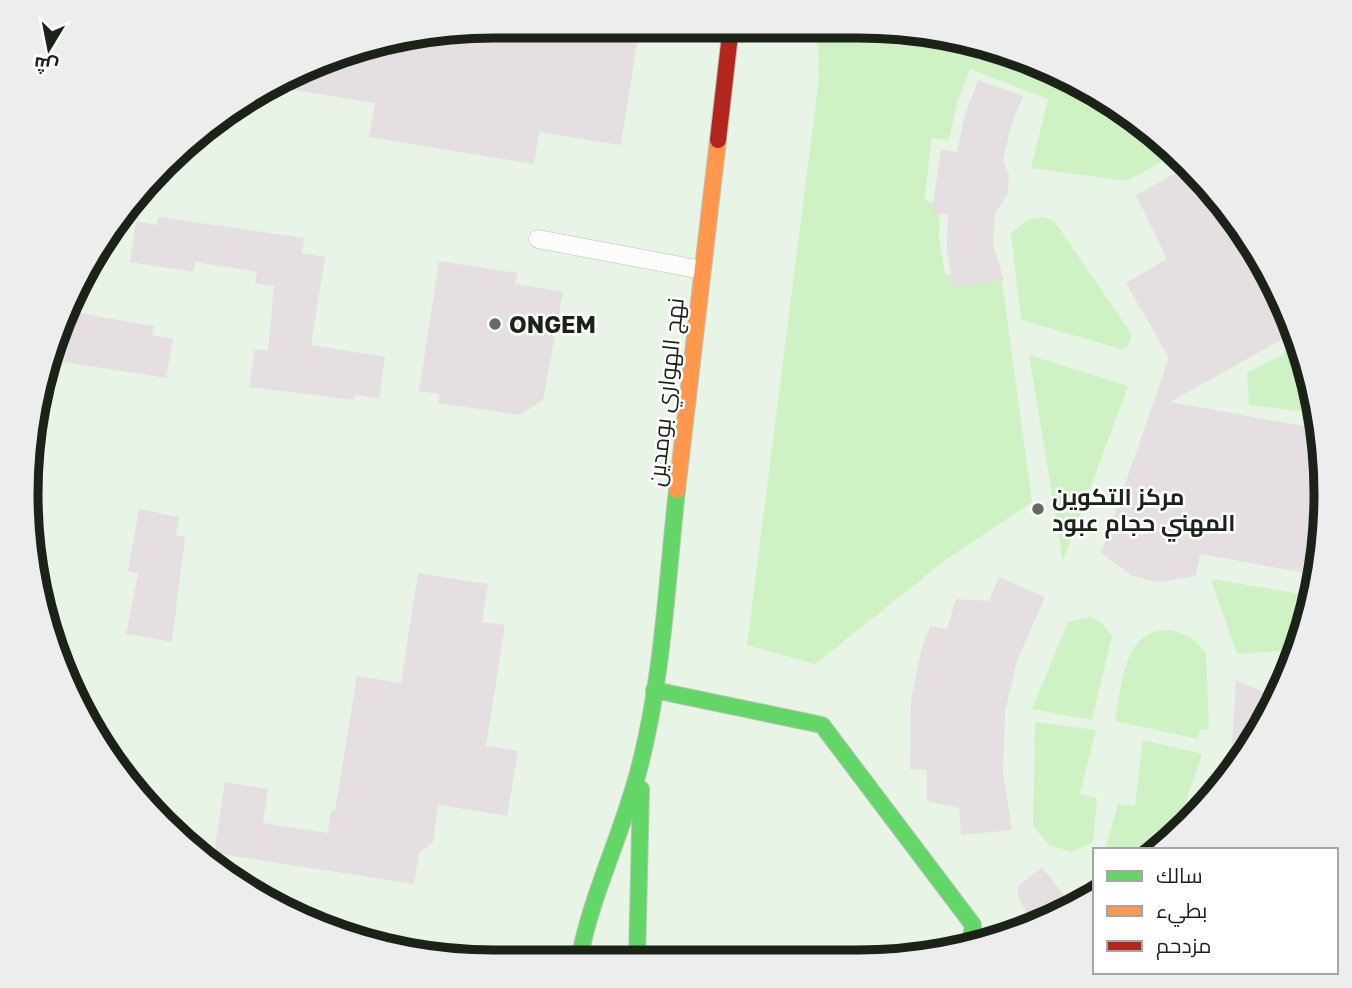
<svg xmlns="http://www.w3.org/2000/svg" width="1352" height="988" font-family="'Golos Text',Cairo,sans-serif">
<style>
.green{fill:#cef2c4}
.building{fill:#e6dfe2}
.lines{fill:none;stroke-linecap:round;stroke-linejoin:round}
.lane-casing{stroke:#bac3b7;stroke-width:19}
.fast-casing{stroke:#bac3b7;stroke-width:18}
.slow-casing{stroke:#bac3b7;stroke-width:18}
.jam-casing{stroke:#bac3b7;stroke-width:18}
.lane{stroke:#fcfdfb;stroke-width:18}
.fast{stroke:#63d668;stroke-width:16}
.slow{stroke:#ff974d;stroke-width:16}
.jam{stroke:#b3261e;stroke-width:16}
.poi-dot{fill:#636c60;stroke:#fff;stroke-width:2.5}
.labels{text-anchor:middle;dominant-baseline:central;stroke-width:5;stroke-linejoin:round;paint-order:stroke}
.poi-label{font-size:23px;font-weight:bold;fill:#1b2319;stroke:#fff;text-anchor:start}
.street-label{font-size:23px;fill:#1b2319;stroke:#fff}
.rim{fill:none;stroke:#1b2319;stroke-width:9}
</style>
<rect width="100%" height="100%" fill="#e8f4e5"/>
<path class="green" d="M817,26h41l121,16 139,63 54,51 -45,25 -96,-13 17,-69 -78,-30 -13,34 -8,37 -17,-2 -8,62 16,4 -1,34 6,37 51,-6 5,5 31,228 -88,59 -129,103 -68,-19 72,-567z
M1042,217l12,4 75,109 2,8 -4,9 -6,2 -100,-29 -10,-87 17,-13z
M1294,331l16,42 6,40 -67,-8 -2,-32 37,-19 2,-20z
M1029,355l99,31 -65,175z
M1211,579l101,17 -16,59v-5l-59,4z
M1090,617l11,5 11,14 -20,84 -60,-11 36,-87z
M1172,630l20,8 14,15 3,77 -9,-1 -2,10 -83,-18c7,-35 8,-95 57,-91z
M1035,722l61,8 -16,64 17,4 -4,44 -21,10 -23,-7 -16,-19z
M1143,740l59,14 -27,80 -16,16h-50l-3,-4 12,-42 17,2z"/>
<path class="building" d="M494,26h128l17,3 -18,116 -82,-13 -5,32 -165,-27 6,-34 -101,-16 99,-45z
M978,80l45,16 -12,30 -8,35 6,14 -1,18 -13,21 -2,31 11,35 -51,7 -6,-37 1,-35 -16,-2 9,-64 16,3 8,-38z
M1185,168l44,41 48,78 -3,2 21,43 -125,70 149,27 6,34 -3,92 -5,20 -117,-21 -4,22 -38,6 -26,-6 -31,-23 68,-195 -43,-75 41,-24 -31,-64z
M158,217l146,21 -2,15 23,4 -14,88 74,12 -6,42 -24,-4 -1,5 -105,-13 6,-38 13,2 6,-65 -19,-3 2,-11 -62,-10 -2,10 -63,-10 6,-41 21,4z
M439,261l78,12 -2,11 48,8 -20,108 -23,15 -82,-12 1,-9 -20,-3z
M67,311l87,15 -2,9 21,4 -7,39 -102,-16 1,-5 -11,-2z
M139,509l40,8 -3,18 9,2 -13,105 -46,-8 12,-61 -10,-2z
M418,573l70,11 -6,38 23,3 -19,121 32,5 -11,65 -69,-11 -5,37 -14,11 -5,31 -200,-31 11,-71 43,7 -5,34 65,10 3,-22h4l22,-135 44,7z
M999,577l46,20 -28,64 -12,51 -2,61 9,57 -51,5 -2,-27 -32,-7v-31l-17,-1 1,-69 10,-50 9,-24 17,3 9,-30 33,2z
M1236,680l41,18 -14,30 -33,47z
M1042,867l30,39 -38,21 -16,-31v-10z"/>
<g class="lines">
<g class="lane-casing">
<path id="lane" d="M538,239l164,31"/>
</g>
<g class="fast-casing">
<path id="fast" d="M654,690l168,35 151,200 -3,19
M579,960c13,-69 46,-131 62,-199 22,-88 26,-181 36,-271
M637,960l4,-171"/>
</g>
<g class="slow-casing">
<path id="slow" d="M677,490l41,-350"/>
</g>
<g class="jam-casing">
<path id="jam" d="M718,140l13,-114"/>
</g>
<use href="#lane" class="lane"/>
<use href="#fast" class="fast"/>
<use href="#slow" class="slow"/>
<use href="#jam" class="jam"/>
</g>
<g class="poi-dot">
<circle cx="495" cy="324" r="7"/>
<circle cx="1038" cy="509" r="7"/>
</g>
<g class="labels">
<g class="poi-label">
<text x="509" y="324">ONGEM</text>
<text x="1052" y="496">مركز التكوين<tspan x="1052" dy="26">المهني حجام عبود</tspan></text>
</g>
<g class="street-label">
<text transform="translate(665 392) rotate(-84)">نهج الهواري بومدين</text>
</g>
</g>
<path d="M0 0H1352V988H0ZM494 38H858A456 456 0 0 1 1314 494V494A456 456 0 0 1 858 950H494A456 456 0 0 1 38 494V494A456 456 0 0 1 494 38Z" fill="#ededed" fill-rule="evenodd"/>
<path class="rim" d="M494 38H858A456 456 0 0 1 1314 494V494A456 456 0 0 1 858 950H494A456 456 0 0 1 38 494V494A456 456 0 0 1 494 38Z"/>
<rect x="1093" y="848" width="245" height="126" fill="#ffffff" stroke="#a4a7a3" stroke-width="2"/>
<rect x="1107" y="871" width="35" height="10" fill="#63d668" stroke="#a4a7a3" stroke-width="2"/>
<text x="1156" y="883" font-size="21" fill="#1b2319">سالك</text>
<rect x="1107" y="906" width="35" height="10" fill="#ff974d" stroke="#a4a7a3" stroke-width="2"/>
<text x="1156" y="918" font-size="21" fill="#1b2319">بطيء</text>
<rect x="1107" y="941" width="35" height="10" fill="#b3261e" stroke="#a4a7a3" stroke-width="2"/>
<text x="1156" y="953" font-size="21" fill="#1b2319">مزدحم</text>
<g transform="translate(49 49) rotate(190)" stroke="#ffffff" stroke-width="5" paint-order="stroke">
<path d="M0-5L12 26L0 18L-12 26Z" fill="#1b2319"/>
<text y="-10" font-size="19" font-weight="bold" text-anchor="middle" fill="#1b2319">ش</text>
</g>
</svg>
